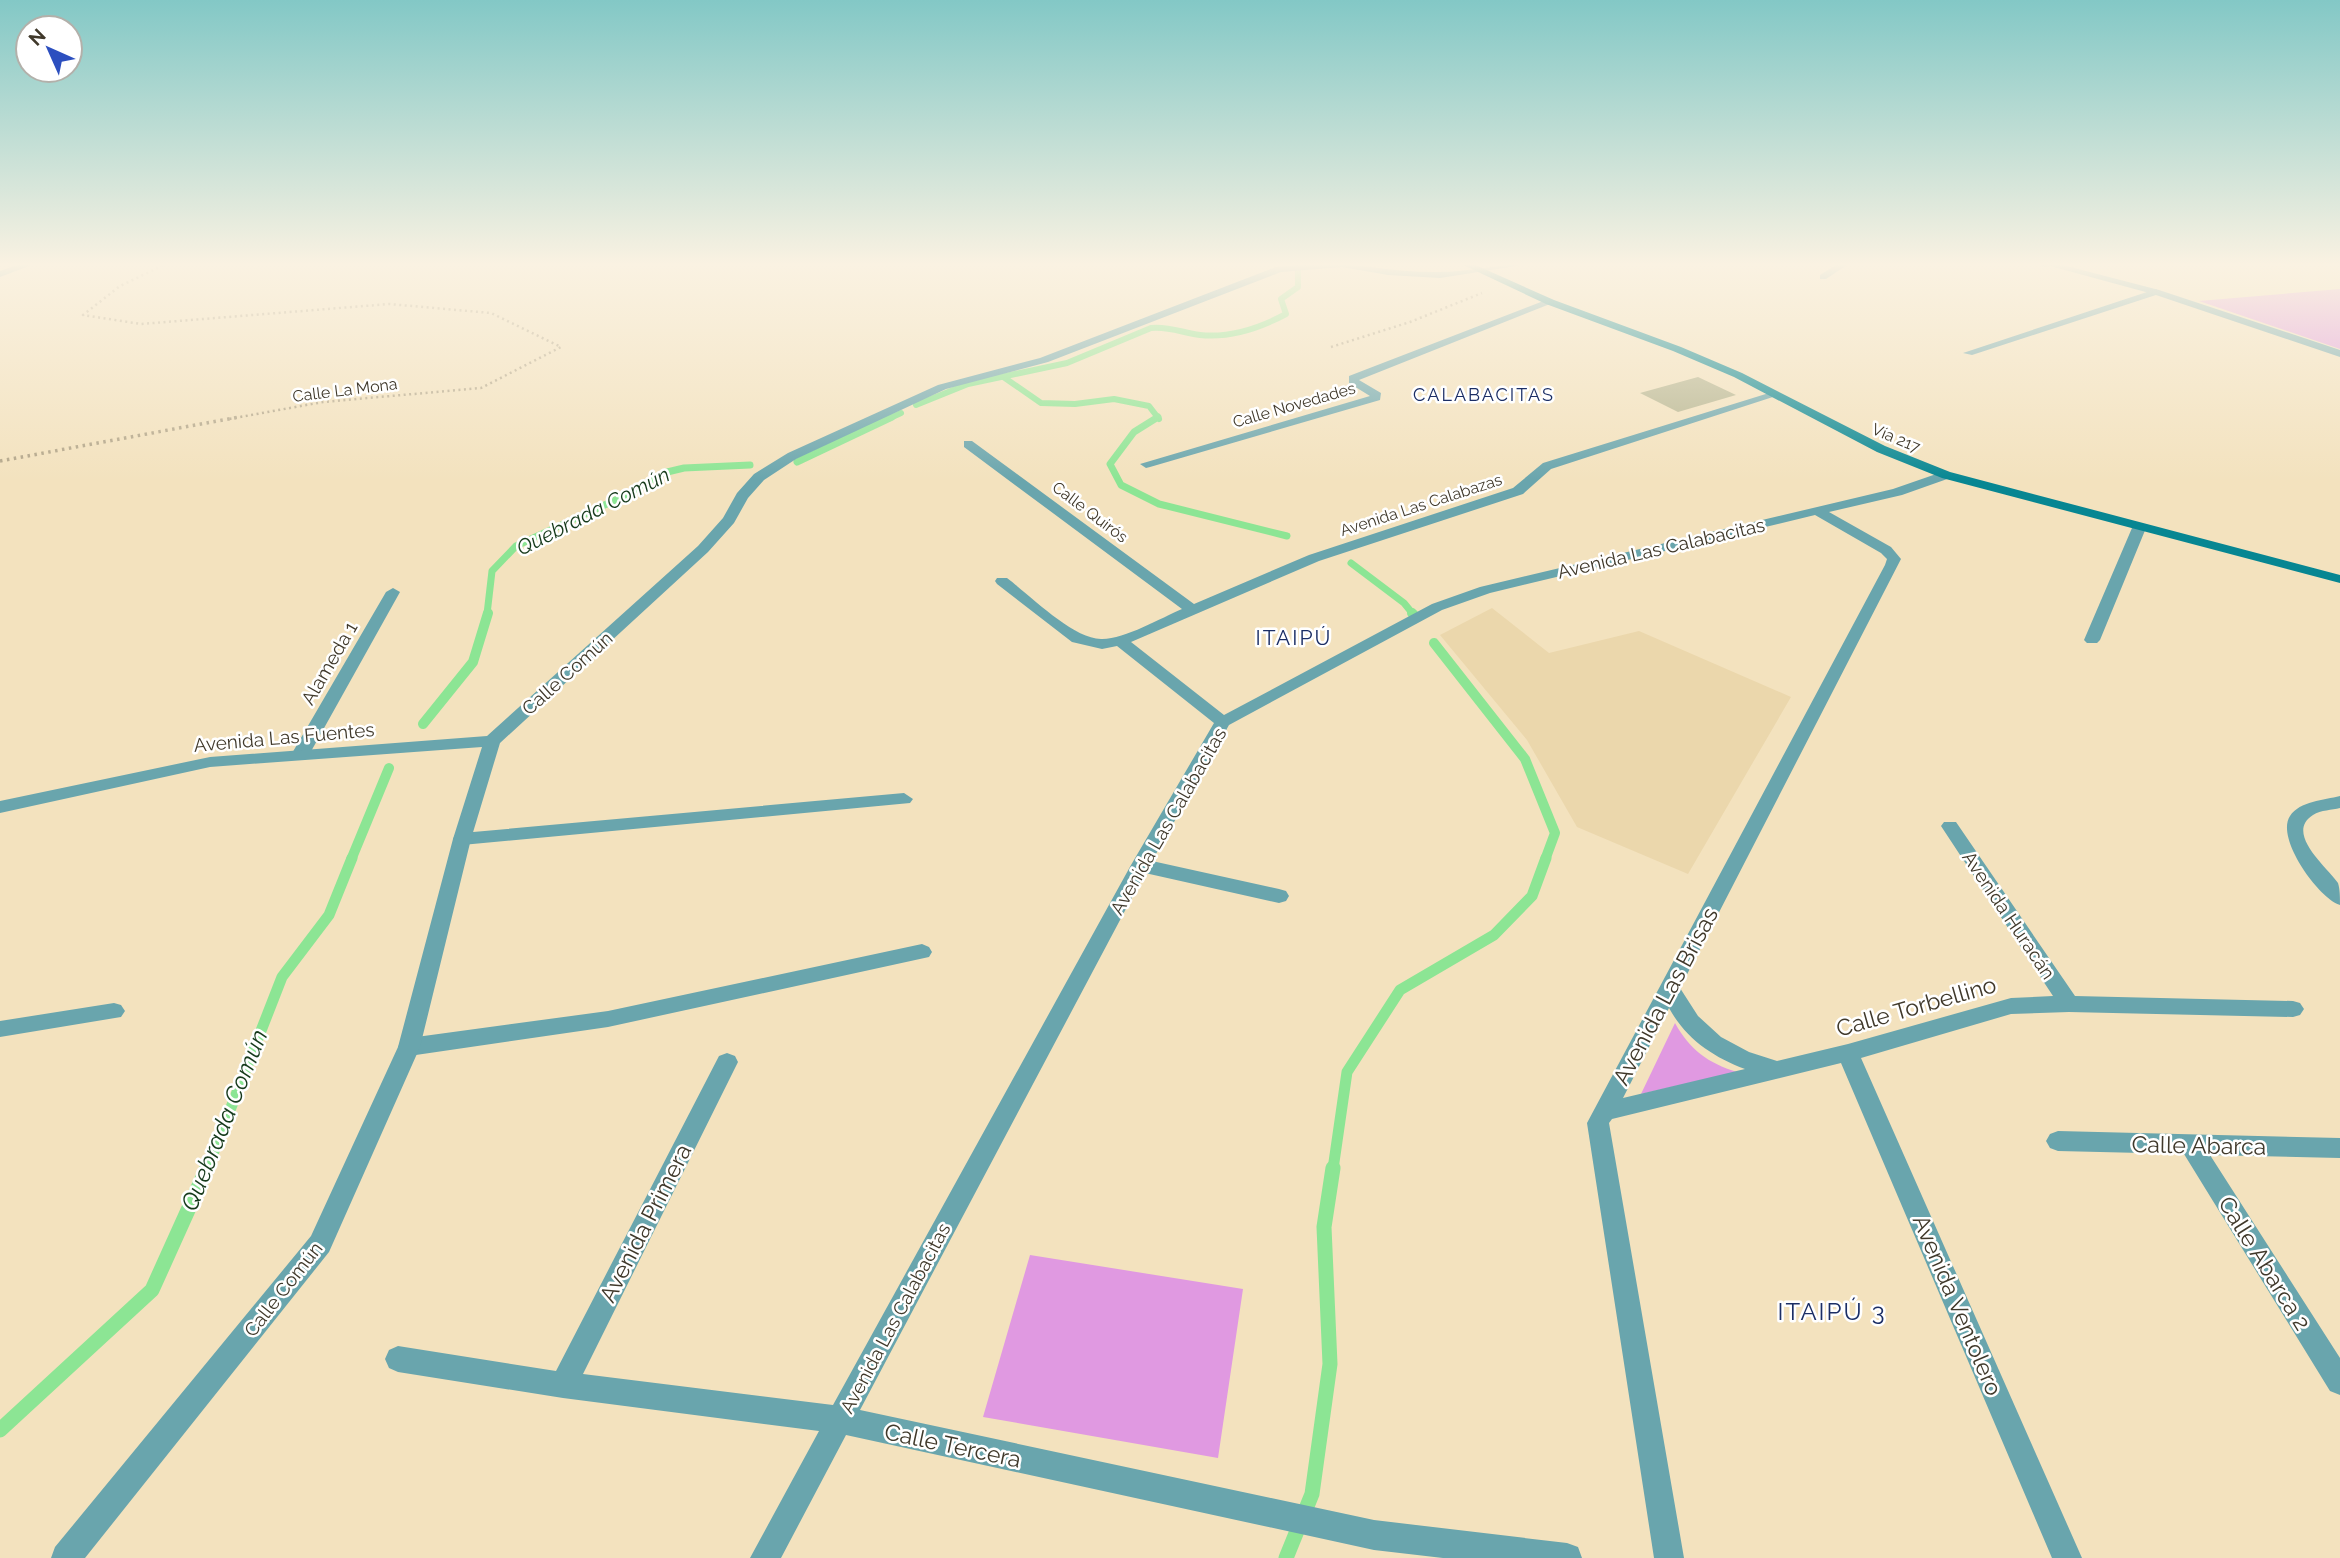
<svg xmlns="http://www.w3.org/2000/svg" width="2340" height="1558" font-family="Raleway,sans-serif">
<style>
.built{fill:#ebd7ac}
.green{fill:#e099e1}
.lines{fill:none;stroke-linecap:round;stroke-linejoin:round}
.stream-far4{stroke:#8ce594;stroke-width:6}
.stream-far3{stroke:#8ce594;stroke-width:7}
.stream-far2{stroke:#8ce594;stroke-width:10}
.stream-far1{stroke:#8ce594;stroke-width:11}
.stream{stroke:#8ce594;stroke-width:15}
.building{fill:#b5b48f}
.path-far1{stroke:#b1a488;stroke-width:2.5;stroke-dasharray:2 3.5;stroke-linecap:butt}
.path{stroke:#b1a488;stroke-width:3.5;stroke-dasharray:2.5 4.5;stroke-linecap:butt}
.service{fill:#69a5ad;fill-rule:evenodd}
.minor{fill:#69a5ad;fill-rule:evenodd}
.secondary{fill:#078692;fill-rule:evenodd}
.labels{text-anchor:middle;dominant-baseline:central;stroke-width:5;stroke-linejoin:round;paint-order:stroke}
.far-street-label{font-size:16px;fill:#40392b;stroke:#fff}
.far-neighbourhood-label{font-size:18px;letter-spacing:2px;fill:#1b2e65;stroke:#fff}
.street-label{font-size:19px;fill:#40392b;stroke:#fff}
.water-label{font-size:21px;font-style:italic;fill:#163a1b;stroke:#fff}
.neighbourhood-label{font-size:21px;letter-spacing:2px;fill:#1b2e65;stroke:#fff}
.near-street-label{font-size:23px;fill:#40392b;stroke:#fff}
.near-water-label{font-size:24px;font-style:italic;fill:#163a1b;stroke:#fff}
.near-neighbourhood-label{font-size:24px;letter-spacing:2px;fill:#1b2e65;stroke:#fff}
</style>
<rect width="100%" height="100%" fill="#f3e2be"/>
<path class="built" d="M1492,608l57,45 90,-22 152,66 -103,177 -111,-47 -50,-87 -87,-105z"/>
<path class="green" d="M2340,289v60l-141,-48z
M1675,1023c15,27 33,40 62,49l-96,22z
M1030,1255l213,34 -25,169 -235,-41z"/>
<g class="lines">
<path class="stream-far4" d="M1002,376l39,27 34,1 39,-5 35,7 10,13
M916,405l52,-21 99,-21 84,-35c18,-2 32,5 49,7 30,3 60,-7 86,-21l-5,-15 17,-12v-16
M888,419l13,-6"/>
<path class="stream-far3" d="M1158,417l-24,15 -24,32 11,21 38,19 128,32
M797,462l95,-45
M1351,563l53,40 9,11
M487,614l5,-43 24,-25 108,-50 39,-23 21,-5 66,-3"/>
<path class="stream-far2" d="M1412,613l2,2
M1434,643l91,116 30,74 -10,27
M423,724l50,-62 15,-49
M351,860l38,-92"/>
<path class="stream-far1" d="M207,1169l75,-192 47,-62 23,-57
M1333,1169l14,-97 53,-82 94,-55 38,-39 14,-38"/>
<path class="stream" d="M0,1430l152,-140 55,-122
M1286,1558l26,-64 18,-130 -6,-137 9,-59"/>
</g>
<path class="building" d="M1698,377l38,18 -58,17 -38,-19z"/>
<g class="lines">
<path class="path-far1" d="M168,263l-48,23 -37,29 58,9 248,-20 102,9 70,34 -80,41 -158,14 -94,17
M1331,347l79,-25 72,-29"/>
<path class="path" d="M0,461l239,-44"/>
<path class="service" d="M23,263h14l-37,14v-6z
M1839,263h11l-24,16h-6v-4z
M2031,263h18l1,1 -5,3z
M2156,289l5,3 -2,2 -187,61 -9,-2z
M393,588l7,4 -91,163 -3,4h-12l-3,-4 95,-163z
M904,793l9,6 -3,4 -448,42 -7,-2 -2,-4 2,-4 7,-2z
M922,944l7,3 3,5 -3,5 -321,70 -199,29 -8,-3 -3,-6 3,-6 8,-3 199,-27z"/>
<path class="minor" d="M1315,263c42,0 82,10 124,9 32,0 64,-9 96,-9l-95,15 -52,-3 -46,-8 -61,5 -233,90 -102,27 -150,70 -32,21 -16,18 -14,25 -26,29 -208,191 -29,96 -51,208 -91,205 -244,306h-34l4,-11 256,-311 87,-189 55,-208 29,-92 -272,20 -210,46v-12l210,-44 277,-21 211,-190 25,-28 14,-25 17,-19 34,-21 150,-68 102,-27 236,-91z
M2039,263h16l104,27 181,60v7l-187,-63z
M1546,300l9,2 -196,78 22,13 -1,7 -230,67 -4,1 -6,-4 230,-68 -21,-13v-7z
M1769,393l10,2 -228,74 -28,25 -204,67 -188,81 93,73 208,-111 48,-17 413,-98 49,-17h8v6l-48,17 -73,17 62,35 10,12 -221,429 18,28 23,21 28,15 28,9 71,-17 163,-46 42,-2 -112,-170 3,-4h12l119,174 218,5 7,2 4,6 -4,6 -7,2 -224,-5 -58,2 -150,44 221,500h-30l-211,-495 -229,56 -3,4 75,435h-30l-67,-435 298,-558 2,-6 -6,-6 -66,-38 -325,78 -48,17 -213,115 -77,136 127,28 7,2 3,5 -3,5 -7,2 -134,-30 -285,537 514,110 193,23 11,4 4,11h-139l-69,-8 -528,-115 -65,123h-31l69,-127 -256,-33 -165,-26 -9,-4 -4,-9 4,-9 9,-4 158,25 163,-315 8,-3 8,3 3,6 -155,312 250,31 298,-540 83,-142 -97,-77 -15,3 -30,-7 -75,-58 -2,-3 2,-3h10c24,18 65,60 94,61 22,1 60,-21 81,-30l-218,-162v-6h8l222,163 115,-49 204,-67 30,-25zM1669,1008c17,31 44,49 76,61l-122,29z
M2139,524l7,4 -46,112 -3,3h-10l-3,-3 48,-112z
M2340,796v12c-8,2 -19,2 -27,7 -29,18 15,53 25,68 2,6 2,15 2,22 -21,-6 -65,-67 -50,-89 10,-15 34,-16 50,-20z
M114,1003l7,2 4,6 -4,6 -121,20v-16z
M2058,1131l282,7v20l-130,-3 130,203v37l-10,-4 -146,-237 -126,-3 -8,-3 -4,-7 4,-7z"/>
<path class="secondary" d="M1459,263h12l83,37 127,47 61,26 143,73 65,26 390,103v8l-398,-105 -65,-26 -143,-75 -61,-26 -127,-47z"/>
</g>
<linearGradient id="sky" x2="0" y2="1"><stop stop-color="#83c8c6"/><stop offset="0.55" stop-color="#faf2e2"/><stop offset="1" stop-color="#faf2e2" stop-opacity="0"/></linearGradient>
<rect width="2340" height="481" fill="url(#sky)"/>
<g class="labels">
<g class="far-street-label">
<text transform="translate(345 390) rotate(-7)">Calle La Mona</text>
<text transform="translate(1294 405) rotate(-16)">Calle Novedades</text>
<text transform="translate(1896 438) rotate(23)">Vía 217</text>
<text transform="translate(1421 505) rotate(-18)">Avenida Las Calabazas</text>
<text transform="translate(1090 512) rotate(37)">Calle Quirós</text>
</g>
<g class="far-neighbourhood-label">
<text x="1484" y="394">CALABACITAS</text>
</g>
<g class="street-label">
<text transform="translate(1661 548) rotate(-13)">Avenida Las Calabacitas</text>
<text transform="translate(329 663) rotate(-60)">Alameda 1</text>
<text transform="translate(567 673) rotate(-42)">Calle Común</text>
<text transform="translate(284 737) rotate(-5)">Avenida Las Fuentes</text>
<text transform="translate(1168 821) rotate(-60)">Avenida Las Calabacitas</text>
<text transform="translate(2009 915) rotate(56)">Avenida Huracán</text>
<text transform="translate(283 1289) rotate(-52)">Calle Común</text>
<text transform="translate(895 1318) rotate(-62)">Avenida Las Calabacitas</text>
</g>
<g class="water-label">
<text transform="translate(593 511) rotate(-27)">Quebrada Común</text>
</g>
<g class="neighbourhood-label">
<text x="1294" y="637">ITAIPÚ</text>
</g>
<g class="near-street-label">
<text transform="translate(1665 996) rotate(-62)">Avenida Las Brisas</text>
<text transform="translate(1916 1006) rotate(-16)">Calle Torbellino</text>
<text transform="translate(2199 1145) rotate(1)">Calle Abarca</text>
<text transform="translate(645 1223) rotate(-63)">Avenida Primera</text>
<text transform="translate(2265 1263) rotate(58)">Calle Abarca 2</text>
<text transform="translate(1958 1305) rotate(67)">Avenida Ventolero</text>
<text transform="translate(953 1445) rotate(12)">Calle Tercera</text>
</g>
<g class="near-water-label">
<text transform="translate(224 1120) rotate(-68)">Quebrada Común</text>
</g>
<g class="near-neighbourhood-label">
<text x="1832" y="1311">ITAIPÚ 3</text>
</g>
</g>
<g transform="translate(49 49) rotate(315)"><circle r="33" fill="#ffffff" stroke="#b3b0aa" stroke-width="2"/>
<path d="M0-5L12 26L0 18L-12 26Z" fill="#2c4fbf"/>
<text y="-10" font-size="19" font-weight="bold" text-anchor="middle" fill="#40392b">N</text>
</g>
</svg>
